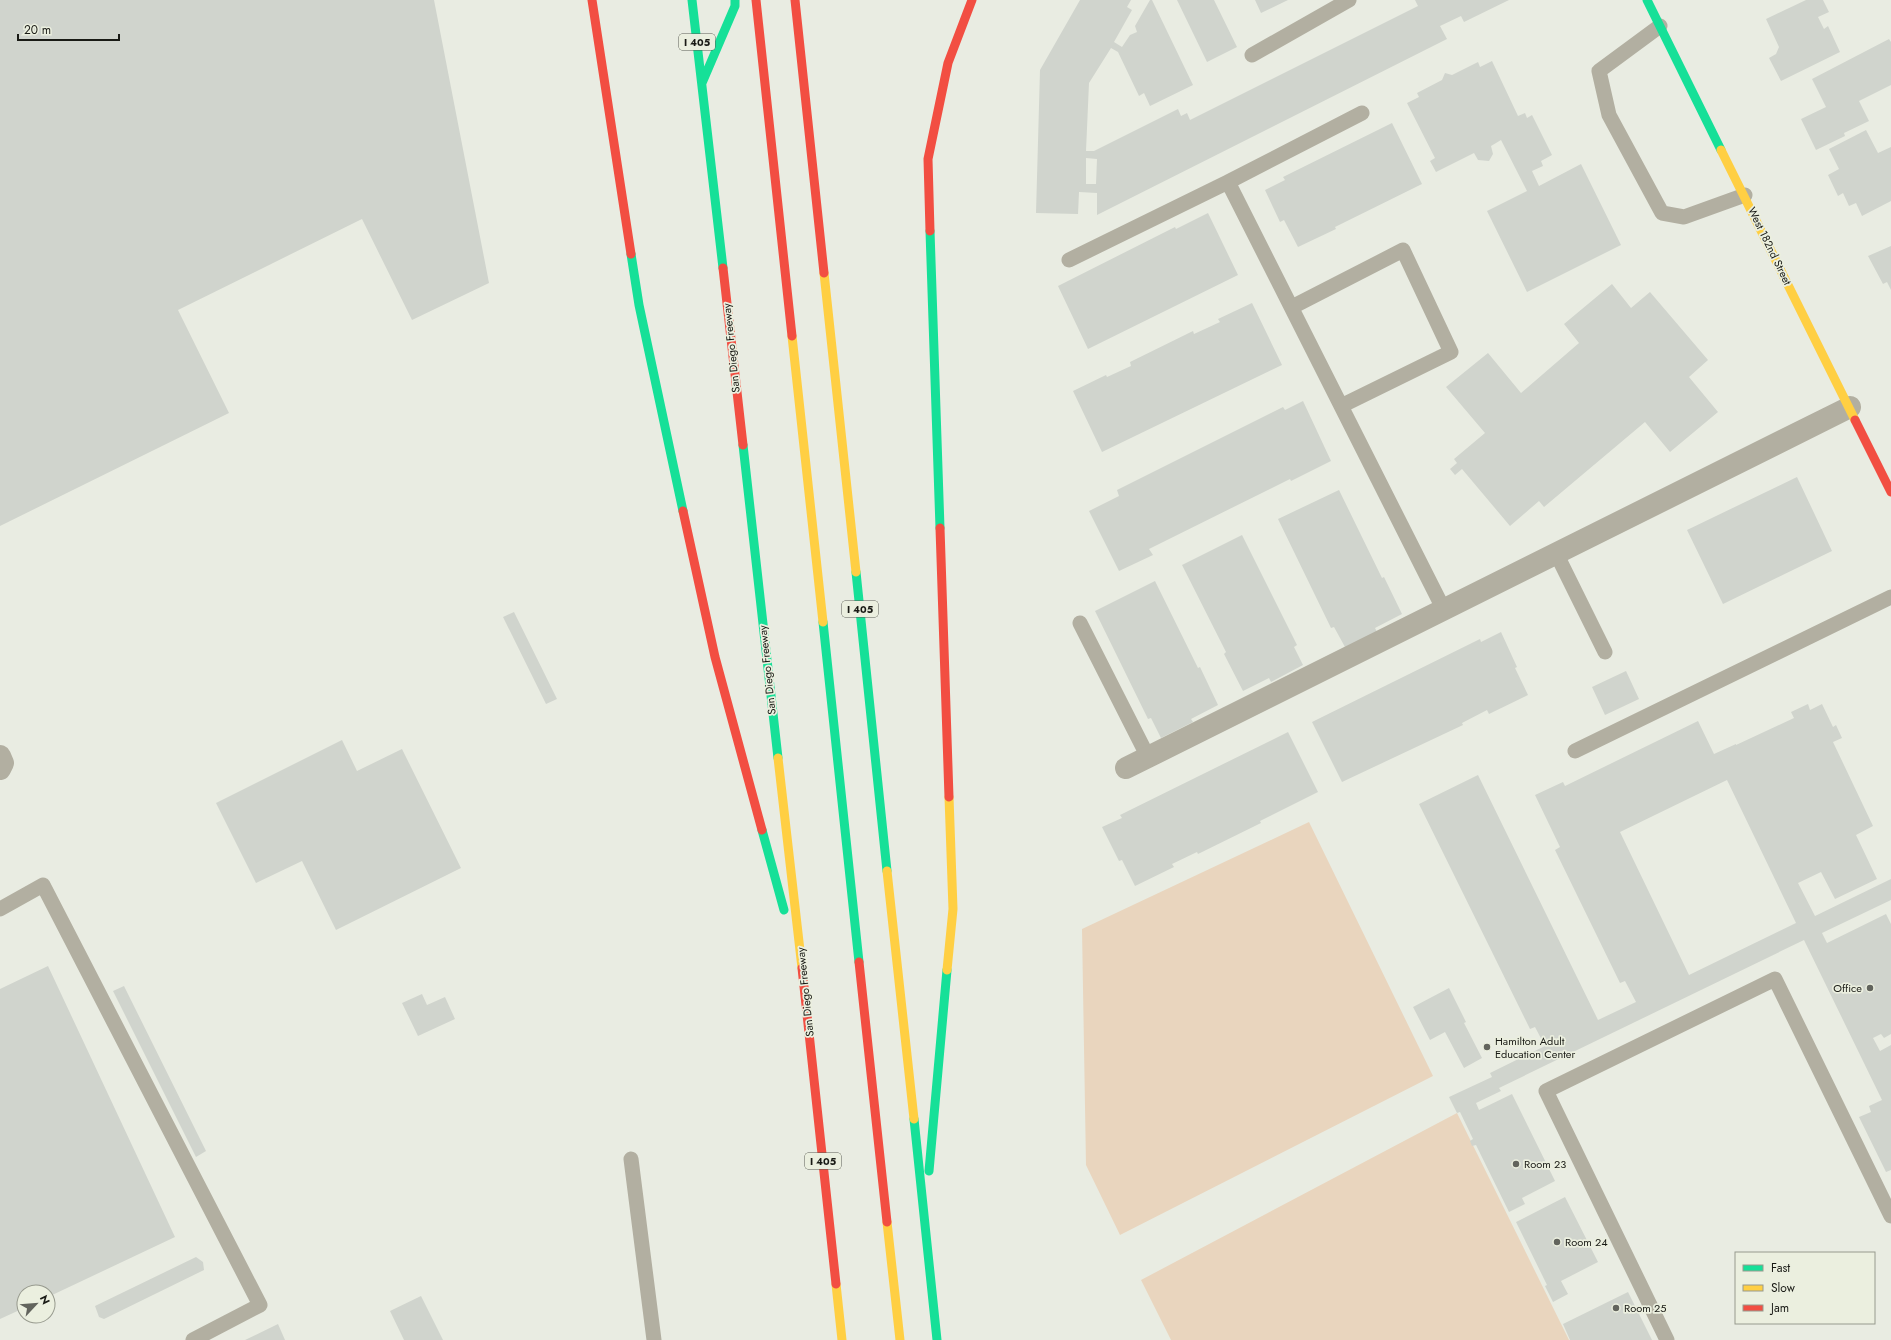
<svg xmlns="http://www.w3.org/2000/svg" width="1891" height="1340" font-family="Jost,sans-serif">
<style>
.green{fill:#e9d5be}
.building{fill:#d0d4cd;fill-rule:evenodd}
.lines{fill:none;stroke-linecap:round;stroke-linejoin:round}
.lane{stroke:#b2afa1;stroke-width:15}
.street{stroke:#b2afa1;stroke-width:22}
.fast{stroke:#16e098;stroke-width:9}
.slow{stroke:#ffcf43;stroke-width:9}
.jam{stroke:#f24e42;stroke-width:9}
.poi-dot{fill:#62645d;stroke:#ebefdf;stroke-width:1.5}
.labels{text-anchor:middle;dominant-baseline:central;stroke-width:3.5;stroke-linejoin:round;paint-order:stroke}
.shield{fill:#ebefdf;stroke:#585a52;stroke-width:1}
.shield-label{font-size:10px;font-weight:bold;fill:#191a15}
.street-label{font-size:11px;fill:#191a15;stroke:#ebefdf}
.poi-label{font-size:11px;fill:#191a15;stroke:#ebefdf;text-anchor:start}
</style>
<rect width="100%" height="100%" fill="#e9ece2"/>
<path class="green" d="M1309,822l124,254 -313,159 -34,-70 -4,-236z
M1457,1113l112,227h-398l-30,-60z"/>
<path class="building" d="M0,0h434l55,283 -77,37 -50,-101 -184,91 51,103 -229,113z
M1080,0h51l-4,7 5,3 -18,32 8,5 8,-12 7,-3 -2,-6 15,-26h2l41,85 -43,21 -6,-13 -5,3 -21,-44 -7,-4 -22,35 -3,68h8l84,-42 3,7 6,-3 3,7 228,-114 -3,-6h94l-45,22 -3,-6 -21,10 7,13 -350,176v-22l-18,-1 -1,22 -42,-1 4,-143zM1086,158l11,1 -1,25h-10z
M1177,0h37l23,47 -30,15z
M1255,0h33l-27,13z
M1806,0h17l6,12 -11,5 6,12 4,-3 12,26 -59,29 -12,-23 7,-4 3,-7 -13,-28z
M1889,39l2,3v43l-32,16 10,20 -25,12 1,3 -29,14 -15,-31 25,-12 -14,-28z
M1492,61l26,55 7,-3 2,5 5,-3 20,40 -11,6 2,5 -11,5 7,15 42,-22 40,81 -94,47 -40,-81 40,-20 -26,-51 -10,6 2,8 -4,7 -11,-1 -4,-7 -38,19 -6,-11 5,-3 -28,-55 12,-6 -2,-4 25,-13 3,-7 7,2 26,-13 2,5z
M1392,123l30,61 -87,43 1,2 -38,18 -14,-27 -4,2 -15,-32 20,-10 -2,-3z
M1866,130l12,23 13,-6v54l-29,15 -6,-13 -7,3 -6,-13 -5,3 -10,-21 11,-6 -10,-20z
M1208,213l30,62 -150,74 -30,-63 117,-59 1,2z
M1891,246v44l-4,-8 -4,2 -15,-28z
M1612,284l19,24 19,-16 58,68 -19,17 29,35 -48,40 -25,-30 -101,85 -5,-6 -29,25 -48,-57 -7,6 -5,-6 7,-6 -3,-4 31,-26 -39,-46 42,-34 33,40 58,-50 -15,-19z
M1252,303l30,62 -180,87 -29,-61 33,-16 1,2 24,-11 -1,-4 63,-31 1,3 26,-12 -2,-3z
M1303,401l28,60 -40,20 -1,-2 -141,70 4,6 -34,16 -30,-60 30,-15 -2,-6 166,-83 2,3z
M1797,477l35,74 -109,53 -36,-74z
M1339,490l43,88 2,-1 18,37 -27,14 2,4 -32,15 -11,-20 -3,1 -53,-109z
M1242,535l55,110 -3,2 9,18 -32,17 -2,-4 -26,13 -19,-37 2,-2 -44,-87z
M1155,581l43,87 2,-1 18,38 -27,14 2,3 -32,16 -10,-20 -3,1 -53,-108z
M514,612l43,87 -11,5 -43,-87z
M1501,632l16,35 -2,1 13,27 -39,19 -2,-4 -25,13 1,2 -121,57 -30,-60 168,-83 1,3z
M1626,671l13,28 -34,16 -13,-28z
M1808,704l2,6 12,-6 11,23 3,-2 6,13 -9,4 40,84 -17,9 21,44 -42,20 -14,-27 -23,11 17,33 76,-37v21l-69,33 5,10 59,-29 5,10v110l-7,4 -3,-4 -8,4 7,13 11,-6v125l-5,2 -27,-55 12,-5 -2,-6 13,-6 -78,-160 -305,148 2,3 -25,12 3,7 33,-16 43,87 -33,17 3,6 -16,8 -33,-67 -4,1 -2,-5 3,-2 -13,-27 -3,1 -8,-16 43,-20 -2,-4 55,-27 -10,-19 -5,2 -111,-225 59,-29 120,245 38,-18 -11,-21 -5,2 -65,-133 5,-3 -25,-52 28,-13 2,4 133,-65 16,33 22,-10v1l58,-27 -3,-6zM1727,780l69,143 -107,52 -69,-143z
M1288,732l30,60 -58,29 1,2 -63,31 -1,-2 -25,12 2,3 -39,19 -13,-26 -3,1 -17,-34 20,-9 -2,-3z
M342,740l15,31 45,-22 59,119 -125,62 -34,-69 -46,22 -40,-80z
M48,966l127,271 -127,60v-5h-24v16l-24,11v-330z
M124,986l82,165 -10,6 -83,-166z
M1449,988l17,34 -2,1 18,35 -18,10 -19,-36 -15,8 -17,-33z
M422,994l5,11 18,-8 10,22 -37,17 -16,-33z
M1565,1197l33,65 -37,19 7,13 -15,8 -8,-16 2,-1 -31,-63z
M196,1257l7,5 1,8 -100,49 -5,-2 -4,-11z
M1628,1292l24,48h-82l-7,-16z
M421,1296l22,44h-39l-14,-29z
M278,1324l7,16h-40z"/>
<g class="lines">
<path class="lane" d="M1660,26l-61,45 10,44 53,98 22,4 61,-22
M1252,55l97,-55
M1362,113l-134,69 216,428
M1069,260l159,-78
M1292,307l111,-57 48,102 -110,54
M1556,553l49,99
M1080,623l68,134
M1575,751l316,-154
M0,909l43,-24 217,420 -67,35
M631,1159l23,181
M1667,1340l-121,-249 229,-112 116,237"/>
<path class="street" d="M0,756l3,7 -3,6
M1126,768l724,-361"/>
<path class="fast" d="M692,0l31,268
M1647,0l74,150
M702,83l33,-77v-6
M930,231l10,297
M631,254l8,51 44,206
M743,445l35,313
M856,572l31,299
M823,622l36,340
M762,830l22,80
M914,1119l23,221
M929,1171l18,-201"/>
<path class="slow" d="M1721,150l134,270
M824,273l32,299
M792,336l31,286
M778,758l24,210
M887,871l27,248
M947,970l6,-61 -4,-112
M887,1222l13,118
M836,1284l6,56"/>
<path class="jam" d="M592,0l39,254
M756,0l36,336
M795,0l29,273
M930,231l-2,-72 20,-96 24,-63
M723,268l20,177
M1855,420l36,72
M683,511l32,146 47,173
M940,528l9,269
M859,962l28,260
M802,968l34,316"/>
</g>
<g class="poi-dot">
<circle cx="1870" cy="988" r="4"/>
<circle cx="1487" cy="1047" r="4"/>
<circle cx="1516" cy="1164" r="4"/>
<circle cx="1557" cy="1242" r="4"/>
<circle cx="1616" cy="1308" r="4"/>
</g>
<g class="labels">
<g class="shield">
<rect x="679" y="34" width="36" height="16" rx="3"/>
<rect x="842" y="601" width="36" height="16" rx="3"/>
<rect x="805" y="1153" width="36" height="16" rx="3"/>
</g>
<g class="shield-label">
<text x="697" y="42">I 405</text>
<text x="860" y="609">I 405</text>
<text x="823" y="1161">I 405</text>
</g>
<g class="street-label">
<text transform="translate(1770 246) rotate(64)">West 182nd Street</text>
<text transform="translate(731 348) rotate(-96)">San Diego Freeway</text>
<text transform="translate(767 670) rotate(-96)">San Diego Freeway</text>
<text transform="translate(805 992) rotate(-96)">San Diego Freeway</text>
</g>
<g class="poi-label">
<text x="1862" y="988" text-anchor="end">Office</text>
<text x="1495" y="1041">Hamilton Adult<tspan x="1495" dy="13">Education Center</tspan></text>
<text x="1524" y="1164">Room 23</text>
<text x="1565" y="1242">Room 24</text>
<text x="1624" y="1308">Room 25</text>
</g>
</g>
<rect x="1735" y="1252" width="140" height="72" fill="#ebefdf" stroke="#979a8e"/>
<rect x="1743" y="1265" width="20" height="6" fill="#16e098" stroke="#979a8e"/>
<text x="1771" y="1272" font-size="12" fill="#191a15">Fast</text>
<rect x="1743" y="1285" width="20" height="6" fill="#ffcf43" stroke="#979a8e"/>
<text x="1771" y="1292" font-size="12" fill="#191a15">Slow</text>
<rect x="1743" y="1305" width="20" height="6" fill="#f24e42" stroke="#979a8e"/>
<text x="1771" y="1312" font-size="12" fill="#191a15">Jam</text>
<g transform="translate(36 1304) rotate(64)"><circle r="19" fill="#ebefdf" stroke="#979a8e"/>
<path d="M0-3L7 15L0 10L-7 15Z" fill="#62645d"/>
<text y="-6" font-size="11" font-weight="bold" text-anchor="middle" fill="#191a15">N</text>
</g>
<path d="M18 34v6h101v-6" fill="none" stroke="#191a15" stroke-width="2"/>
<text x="24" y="34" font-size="12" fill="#191a15" stroke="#ebefdf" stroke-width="3" paint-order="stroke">20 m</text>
</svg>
